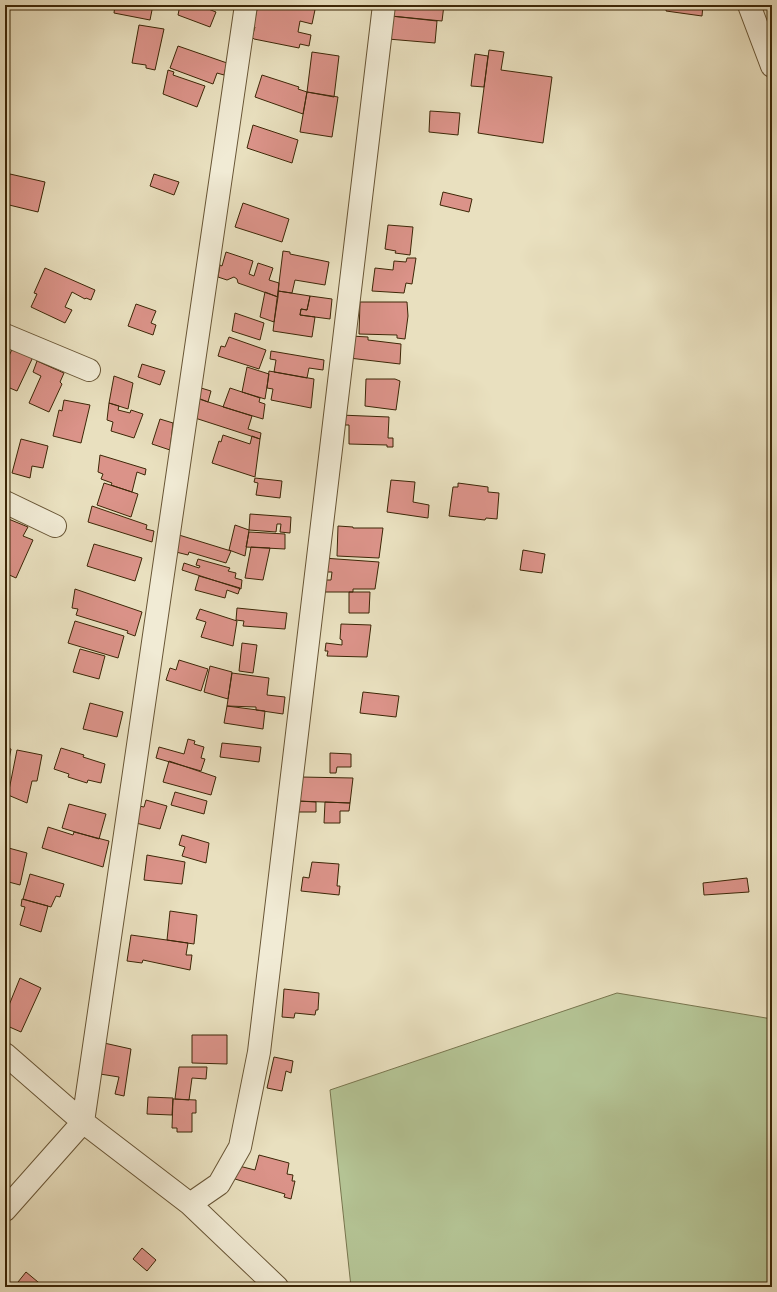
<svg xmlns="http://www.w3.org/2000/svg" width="777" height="1292" font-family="'IM FELL DW Pica',serif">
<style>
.green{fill:#b4c394;stroke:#78754e}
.building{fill:#db9389;stroke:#3d2707}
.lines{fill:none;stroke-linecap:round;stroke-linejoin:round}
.minor-casing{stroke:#685535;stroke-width:24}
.minor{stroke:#f1ebd5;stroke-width:22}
</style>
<rect width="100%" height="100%" fill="#e9e0bf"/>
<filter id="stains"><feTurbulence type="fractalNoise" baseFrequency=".005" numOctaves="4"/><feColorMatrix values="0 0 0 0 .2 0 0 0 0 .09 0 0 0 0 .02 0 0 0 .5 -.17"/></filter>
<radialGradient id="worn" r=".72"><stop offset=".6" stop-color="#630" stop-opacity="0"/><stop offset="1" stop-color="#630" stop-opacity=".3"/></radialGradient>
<path class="green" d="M617,993l155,26v268h-421l-21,-197z"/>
<path class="building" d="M115,5h38l-3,15 -36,-7z
M180,5h18l18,7 -6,15 -32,-12z
M258,5h58l-4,19 -12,-3 -2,11 13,3 -2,11 -9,-2 -1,4 -45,-9 -2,-2 3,-10h-2z
M392,5h52l-2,16 -51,-5z
M667,5h36l-1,11 -36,-5z
M391,16l46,5 -2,22 -47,-4z
M139,25l25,4 -9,41 -9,-2v-3l-14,-2z
M178,46l49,17 -3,12 -7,-2 -4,11 -43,-16z
M489,50l15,2 -3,18 51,7 -9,66 -65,-10z
M312,52l27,4 -5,41 -27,-5z
M475,54l13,2 -4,31 -13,-1z
M168,70l6,2 -1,3 32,11 -8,21 -34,-13z
M262,75l37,12 -1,2 9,3 -4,22 -48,-17z
M307,92l31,5 -6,40 -32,-5z
M430,111l30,2 -2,22 -29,-3z
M253,125l45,15 -6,23 -45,-15z
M10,174l35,8 -7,30 -33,-8v-11z
M154,174l25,8 -5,13 -24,-9z
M443,192l29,7 -3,13 -29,-7z
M243,203l46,16 -7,23 -47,-15z
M388,225l25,2 -3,28 -15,-2 1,-2 -11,-2z
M283,251l7,1v2l39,8 -4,23 -30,-5 -3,13 -14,-2z
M226,252l27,9 -4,13 5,2 4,-13 15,5 -4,12 10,3 -1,14 -40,-14 -1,-4 -3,-2 -7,3 -9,-3 2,-12 2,1z
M407,258h9l-4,26 -6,-1 -2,10 -32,-2 3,-23 18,2 1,-9 12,1z
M45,268l50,22 -4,10 -5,-2 -1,1 -13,-7 -7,15 7,3 -7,13 -34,-16 6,-13 -3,-1z
M278,291l32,5 -3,14 -6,-1 -1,6 15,2 -3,20 -39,-6z
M265,292l13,5 -4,25 -14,-5z
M310,296l22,3 -2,20 -30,-4 1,-6 6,1z
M360,302h47l1,14 -3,23 -8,-1v-3l-38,-1z
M136,304l20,7 -5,12 5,2 -3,10 -25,-9z
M235,313l29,10 -4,17 -28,-9z
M351,336l17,1v3l33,4 -1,20 -51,-6z
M229,337l37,13 -7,19 -41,-13 3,-10 4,1z
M13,347l20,10 -16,34 -12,-5v-21z
M271,351l53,9 -1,10 -14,-2 -2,10 -33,-6 2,-12 -6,-1z
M37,361l27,12 -4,9 2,2 -13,28 -20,-9 12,-27 -8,-4z
M142,364l23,7 -5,14 -22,-8z
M247,367l22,7 -4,25 -23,-7z
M269,371l45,8 -3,29 -40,-8 2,-11 -6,-1z
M114,376l19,7 -5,26 -19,-6z
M366,379h29l5,2 -4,29 -31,-4z
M201,388l10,3 -3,11 -10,-4z
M230,388l30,10 -1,4 6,2 -2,15 -40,-12z
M199,399l53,17 -4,13 13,4 -1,6 -65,-21z
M64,400l26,5 -9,38 -28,-7 6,-26 3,1z
M109,403l10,3 -1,4 12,3 1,-3 12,4 -9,24 -23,-7 2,-9 -6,-2z
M340,415l49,2 -1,21h5v9h-6v-2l-38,-1v-19h-7z
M160,419l13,4 -3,27 -18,-6z
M223,435l27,9 2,-8 8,3 -5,38 -43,-14 7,-22 2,1z
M21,439l27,7 -5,22 -11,-2 -2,12 -18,-5z
M100,455l46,14 -1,6 -8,-3 -5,20 -21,-7 1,-2 -11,-4 2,-5 -5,-2z
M255,478l27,3 -2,17 -24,-3 2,-12 -4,-1z
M391,480l24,2 -2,20 16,3 -1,13 -41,-6z
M104,483l34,11 -7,23 -34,-12z
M458,483l30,4v5l11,1 -2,26 -11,-1 -1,2 -36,-4 4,-29h5z
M92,506l55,19 -1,4 8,2 -2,11 -64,-20z
M250,514l41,3 -1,16 -10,-1 1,-8h-4l-1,8 -27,-2z
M6,518l22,9 -5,9 10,4 -17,38 -11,-5z
M235,525l14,5 -4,26 -16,-6z
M338,526l15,1v1h30l-4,30 -42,-2z
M249,532l36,2v15l-39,-2z
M179,535l52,16 -5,12 -37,-11 -1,3 -12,-3z
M94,544l48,14 -7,23 -48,-15z
M251,547l19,1 -7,32 -18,-2z
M523,550l22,4 -3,19 -22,-3z
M323,558l56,4 -4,27h-22v3h-32l1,-12h9l1,-8h-8z
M198,559l32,9 -2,3 8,2 -1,5 7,2 -1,9 -59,-19 2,-7 15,5 1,-2 -4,-1z
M199,576l41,12 -2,6 -11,-4 -2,8 -30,-8z
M75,589l67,23 -7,24 -8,-3 1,-2 -52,-16 2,-6 -6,-1z
M349,592h21l-1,21h-20z
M237,608l50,5 -2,16 -42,-3 1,-5 -8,-1z
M200,609l37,12 -4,25 -32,-9 5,-15 -10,-3z
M75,621l49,15 -6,22 -50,-15z
M341,624l30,1 -4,32 -40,-1 1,-5h-3l1,-8 16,2v-5l-2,-1z
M242,643l15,2 -4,28 -14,-2z
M80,649l25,7 -6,23 -26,-7z
M179,660l29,9 -7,22 -35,-11 4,-12 6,2z
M210,666l22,6 -4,27 -24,-7z
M232,673l37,5 -2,17 18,2 -2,17 -27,-4v-3l-29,-1z
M363,692l36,4 -3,21 -36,-4z
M90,703l33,9 -6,25 -34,-8z
M227,706l38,5 -2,18 -39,-6z
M188,739l7,2 -1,3 10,3 -3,11 4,1 -4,12 -45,-13 3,-11 25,7z
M222,743l39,4 -2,15 -39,-5z
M5,747l6,2 -5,27h-1z
M61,748l23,7 -1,2 22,7 -4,19 -13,-3 -1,3 -19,-6 1,-3 -15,-5z
M17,750l25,5 -5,26h-5l-5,22 -19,-8z
M330,753l21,1v13h-14l-1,6h-6z
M169,761l47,16 -5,18 -48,-13z
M301,777l52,1 -3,25 -53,-2z
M175,792l32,9 -3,13 -33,-9z
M146,800l21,6 -7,23 -24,-6 3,-17 5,1z
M297,801l19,1v10h-20z
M325,802l25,1 -1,8h-9v12h-16z
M69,804l37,10 -7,25 -37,-11z
M48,827l25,8 1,-3 35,9 -6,26 -61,-19z
M182,835l27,8 -3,20 -24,-7 3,-9 -6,-2z
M5,847l22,6 -7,32 -15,-4z
M147,855l38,7 -3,22 -38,-4z
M312,862l27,2 -2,22h3l-1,9 -38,-4 2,-14 6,1z
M30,874l34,10 -4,13 -4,-1 -5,11 -28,-8z
M747,878l2,14 -45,3 -1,-12z
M22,899l26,7 -7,26 -21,-7 5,-18 -4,-1z
M170,911l27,4 -3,29 -27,-4z
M131,935l57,8 -2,12h6l-2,15 -47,-10 -1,3 -15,-2z
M20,978l21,10 -20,44 -16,-7v-10z
M284,989l35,4 -1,17h-2l-1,5 -20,-2 -1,5 -12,-1z
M192,1035h35v29l-35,-1z
M104,1043l27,6 -7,47 -9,-2 4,-17 -19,-3z
M274,1057l19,4 -2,12 -5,-2 -4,20 -15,-3z
M179,1067h28l-1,12 -14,-1 -3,22 -14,-1z
M148,1097l25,1 -1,17 -25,-1z
M173,1099l23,1v13h-4v19h-15v-4h-5z
M259,1155l30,8 -2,11 6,1 -1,6h3l-4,18 -7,-2 1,-3 -50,-15 4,-13 16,4z
M142,1248l14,12 -9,11 -14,-12z
M26,1272l18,15h-30z"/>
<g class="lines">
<g class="minor-casing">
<path id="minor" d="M749,5l23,61
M5,335l84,35
M5,502l50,24
M5,1054l78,68 107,82 87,83
M190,1204l29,-20 21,-37 19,-95 125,-1047
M5,1210l78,-88 163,-1117"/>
</g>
<use href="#minor" class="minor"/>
</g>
<rect width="777" height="1292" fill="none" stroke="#e9e0bf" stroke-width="20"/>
<rect x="6" y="6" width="765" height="1280" fill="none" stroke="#3d2707" stroke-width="2"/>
<rect x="10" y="10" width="757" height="1272" fill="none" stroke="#3d2707"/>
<rect width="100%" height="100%" filter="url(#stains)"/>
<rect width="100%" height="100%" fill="url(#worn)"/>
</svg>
